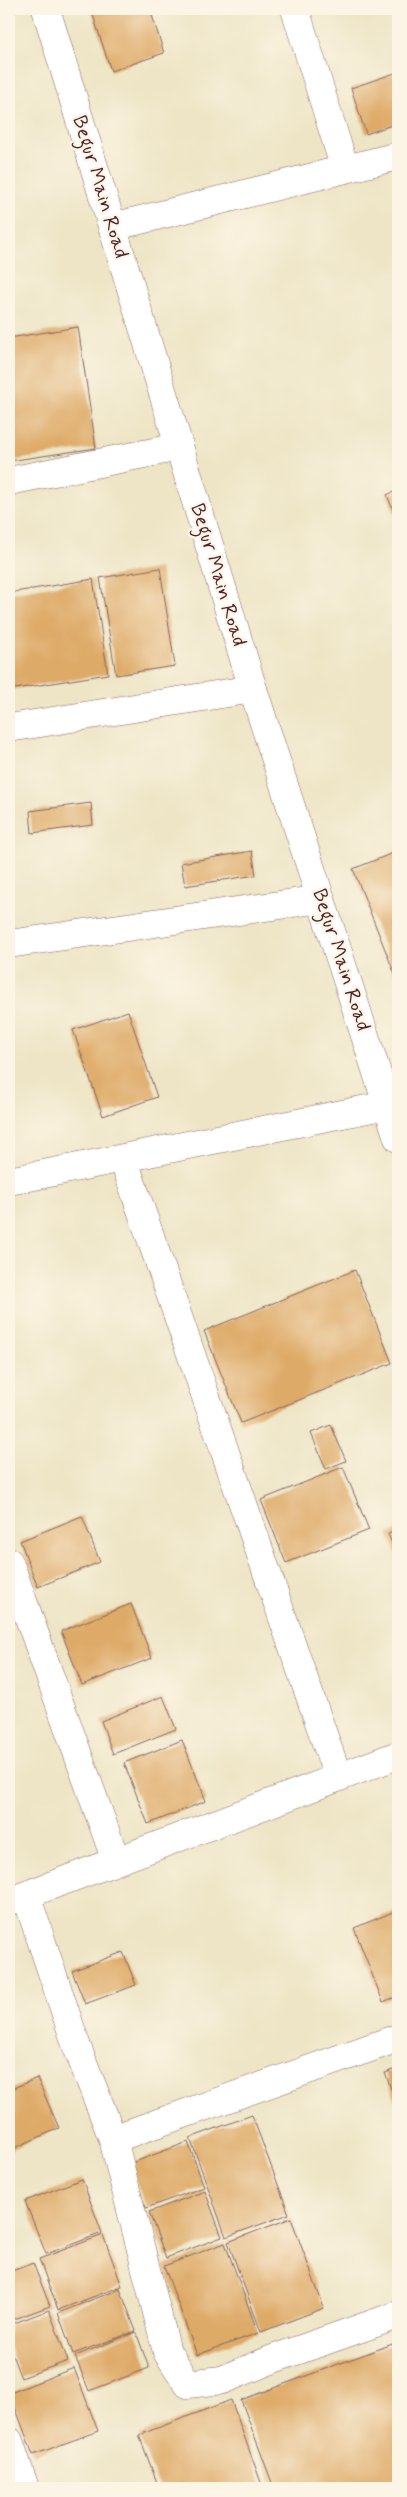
<svg xmlns="http://www.w3.org/2000/svg" width="407" height="2497" font-family="Mynerve,sans-serif">
<style>
.building{fill:#deaa67}
.lines{fill:none;stroke-linecap:round;stroke-linejoin:round}
.minor-casing{stroke:#836461;stroke-width:29}
.tertiary-casing{stroke:#836461;stroke-width:29}
.minor{stroke:#fff;stroke-width:28}
.tertiary{stroke:#fff;stroke-width:28}
.labels{text-anchor:middle;dominant-baseline:central;stroke-width:4.5;stroke-linejoin:round;paint-order:stroke}
.street-label{font-size:20px;fill:#4a1f2b;stroke:#fcf5e5}
</style>
<rect width="100%" height="100%" fill="#fcf5e5"/>
<filter id="ink" filterUnits="userSpaceOnUse"><feTurbulence type="fractalNoise" baseFrequency=".02" numOctaves="2"/><feDisplacementMap in="SourceGraphic" scale="10" xChannelSelector="R" yChannelSelector="G"/><feConvolveMatrix kernelMatrix="1 2 1 2 8 2 1 2 1" color-interpolation-filters="sRGB"/></filter>
<filter id="wash" filterUnits="userSpaceOnUse"><feTurbulence type="fractalNoise" baseFrequency=".0096" numOctaves="4" result="noise"/><feDisplacementMap in="SourceGraphic" scale="20" xChannelSelector="R" yChannelSelector="G"/><feGaussianBlur stdDeviation="1.12" result="paint"/><feColorMatrix in="noise" values="0 0 0 0 0 0 0 0 0 0 0 0 0 0 0 0 0 1.4 0 .05"/><feComposite in="paint" operator="in"/></filter>
<g filter="url(#wash)">
<rect width="100%" height="100%" fill="#eee5c6"/>
<g id="blocks">
<path class="building" d="M91,9h59l14,44 -53,18z
M398,72v51l-32,11 -15,-46z
M78,327l18,121 -87,13v-123z
M398,490v32l-11,-27z
M160,568l15,98 -59,9 -16,-97z
M93,579l15,95 -99,16v-97z
M91,803l2,22 -61,8 -2,-22z
M252,851l4,24 -71,11 -4,-23z
M398,851v131l-45,-113z
M128,1011l29,86 -54,19 -30,-86z
M355,1270l37,93 -151,60 -37,-92z
M331,1425l15,36 -20,8 -15,-36z
M343,1467l26,63 -83,33 -25,-63z
M82,1516l18,46 -62,25 -18,-46z
M398,1530v28l-10,-24z
M131,1604l21,54 -70,27 -21,-54z
M163,1696l13,33 -63,25 -12,-33z
M182,1740l24,61 -58,23 -24,-61z
M398,1910v86l-15,6 -29,-74z
M123,1952l13,33 -51,19 -13,-33z
M398,2068v39l-13,-34z
M37,2078l22,50 -49,22 -1,-60z
M252,2115l37,99 -63,23 -36,-99z
M188,2142l16,45 -58,21 -17,-44z
M82,2179l20,54 -56,21 -21,-53z
M205,2191l17,46 -56,21 -17,-46z
M291,2218l33,90 -63,24 -33,-90z
M103,2235l19,51 -64,24 -19,-51z
M225,2243l33,90 -61,22 -33,-89z
M33,2263l17,43 -41,15v-49z
M120,2289l16,42 -63,23 -15,-41z
M49,2310l19,51 -47,17 -12,-31v-22z
M136,2332l13,36 -60,23 -14,-35z
M398,2342v146h-124l-33,-88z
M74,2368l24,63 -65,24 -23,-62z
M231,2400l32,88h-104l-20,-53z"/>
</g>
</g>
<g filter="url(#ink)">
<use href="#blocks" fill-opacity="0" stroke="#836461" stroke-width="1"/>
<g class="lines">
<g class="minor-casing">
<path id="minor" d="M295,9l50,160
M9,481l170,-34
M9,728l244,-39
M9,944l312,-45
M123,1158l215,619
M9,1181l378,-76
M9,1562l107,299
M26,1895l51,152 36,92 54,213 21,32 34,-4 51,-21 125,-44
M10,1901l388,-146
M113,2139l285,-101
M9,2441l16,47"/>
</g>
<g class="tertiary-casing">
<path id="tertiary" d="M46,9l207,680 145,449
M112,227l286,-71"/>
</g>
<use href="#minor" class="minor"/>
<use href="#tertiary" class="tertiary"/>
</g>
</g>
<g class="labels">
<g class="street-label">
<text transform="translate(100 187) rotate(73)">Begur Main Road</text>
<text transform="translate(218 575) rotate(73)">Begur Main Road</text>
<text transform="translate(341 960) rotate(72)">Begur Main Road</text>
</g>
</g>
<rect width="407" height="2497" fill="none" stroke="#fcf5e5" stroke-width="30"/>
</svg>
